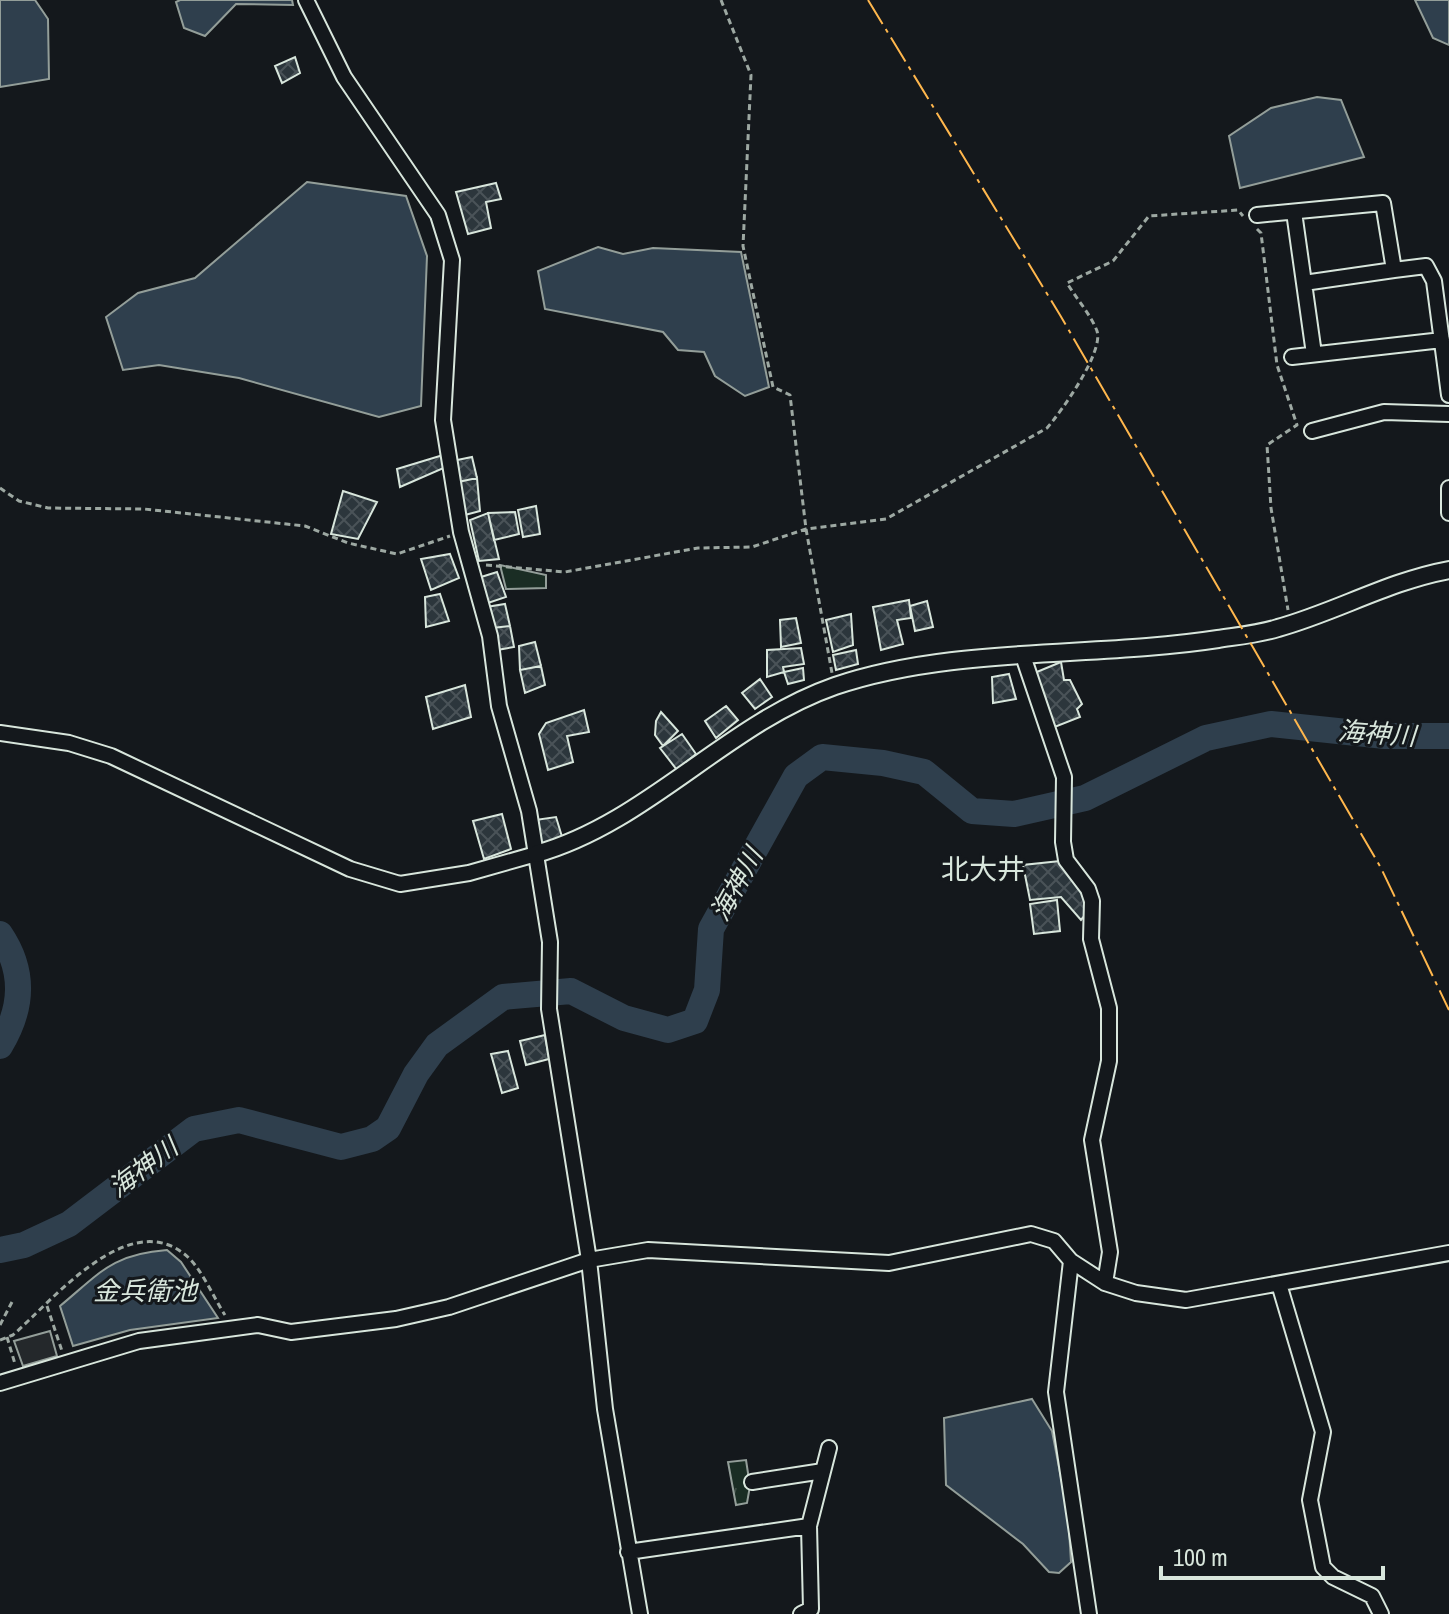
<svg xmlns="http://www.w3.org/2000/svg" width="1449" height="1614" font-family="'Archivo Narrow','Noto Sans JP',sans-serif">
<style>
.grass{fill:#1a2d24;stroke:#939e99;stroke-width:2}
.park{fill:url(#park-tufts);stroke:#939e99;stroke-width:2}
.parking{fill:#24282b;stroke:#939e99;stroke-width:2}
.water{fill:#2f3f4d;stroke:#939e99;stroke-width:2}
.lines{fill:none;stroke-linecap:round;stroke-linejoin:round}
.river{stroke:#2f3f4d;stroke-width:26}
.building{fill:url(#building-cross-hatch);stroke:#d8e6dc;stroke-width:2}
.minor-casing{stroke:#d8e6dc;stroke-width:18}
.tertiary-casing{stroke:#d8e6dc;stroke-width:20}
.path{stroke:#9da8a2;stroke-width:3;stroke-dasharray:6 4;stroke-linecap:butt}
.minor{stroke:#14181c;stroke-width:14}
.tertiary{stroke:#14181c;stroke-width:16}
.power{stroke:#ffb74d;stroke-width:2;stroke-dasharray:28 6 4 6;stroke-linecap:butt}
.labels{text-anchor:middle;dominant-baseline:central;stroke-width:6;stroke-linejoin:round;paint-order:stroke}
.water-label{font-size:26px;font-style:italic;fill:#d8e6dc;stroke:#14181c}
.quarter-label{font-size:28px;fill:#d8e6dc;stroke:#14181c}
</style>
<defs>
<pattern id="park-tufts" width="24" height="20" patternUnits="userSpaceOnUse" patternTransform="scale(2)"><rect width="24" height="20" fill="#1a2d24"/><path d="M3 7l-1-3M5 7V3M7 7l1-3M15 17l-1-3M17 17v-4M19 17l1-3" fill="none" stroke="#3b4b43"/></pattern>
<pattern id="building-cross-hatch" width="8" height="8" patternUnits="userSpaceOnUse" patternTransform="scale(2)"><rect width="8" height="8" fill="#2c363c"/><path d="M0 0l8 8M0 8l8-8" fill="none" stroke="#4a5358"/></pattern>
</defs>
<rect width="100%" height="100%" fill="#14181c"/>
<path class="grass" d="M500,565l46,10v13l-40,1z"/>
<path class="park" d="M746,1460l4,26 -3,17 -11,2 -8,-43z"/>
<path class="parking" d="M50,1331l7,25 -34,10 -9,-25z"/>
<path class="water" d="M0,0h35l13,19 1,60 -49,8z
M180,0h112l1,5 -57,-1 -31,32 -21,-8 -8,-26z
M1415,0h34v45l-16,-7z
M1317,97l24,3 23,57 -124,31 -11,-52 42,-28z
M307,182l99,14 21,60 -6,150 -42,11 -140,-39 -80,-13 -36,5 -17,-53 32,-24 57,-15z
M598,247l25,7 30,-6 88,4 28,135 -24,9 -30,-20 -11,-24 -26,-2 -15,-18 -118,-23 -7,-38z
M167,1250l14,12 37,56 -88,12 -57,16 -13,-40c40,-33 52,-52 107,-56z
M1032,1399l20,32 16,83 3,48 -12,11 -10,-1 -26,-28 -77,-59 -2,-67z"/>
<g class="lines">
<path class="river" d="M0,934c25,37 23,74 0,112
M0,1250l24,-5 45,-21 125,-95 45,-9 102,27 31,-8 16,-11 28,-54 21,-29 66,-48 68,-6 53,27 44,12 27,-9 12,-31 4,-61 85,-153 26,-19 61,6 41,9 48,39 42,3 71,-16 121,-60 65,-14 114,12h64"/>
</g>
<path class="building" d="M295,57l5,16 -18,10 -7,-17z
M496,183l5,16 -15,3 5,26 -23,6 -12,-42z
M443,455l3,12 -46,20 -3,-18z
M472,457l5,21 -19,4 -1,-22z
M477,478l3,33 -15,4 -7,-33z
M343,491l34,11 -19,37 -27,-5z
M536,506l4,28 -17,3 -5,-27z
M515,512l4,22 -25,6 -6,-27z
M488,513l11,46 -20,2 -9,-41z
M450,554l9,24 -28,12 -10,-31z
M497,572l9,25 -21,7 -7,-26z
M440,594l9,27 -23,6 -1,-30z
M909,600l2,18 -14,2 6,24 -22,6 -8,-43z
M927,601l6,26 -18,4 -5,-25z
M505,604l5,22 -18,2 -6,-21z
M851,614l2,31 -20,7 -7,-32z
M796,618l5,25 -20,4 -1,-27z
M510,626l4,21 -17,3 -5,-22z
M535,642l6,24 -21,4 -1,-24z
M801,648l3,16 -21,3 1,5 -17,5v-27z
M856,650l2,14 -22,6 -3,-15z
M1061,662l3,18h6l12,24 -5,5 3,8 -28,11 -25,-52z
M541,666l4,19 -20,8 -5,-23z
M803,668l1,12 -16,4 -4,-12z
M1009,674l7,25 -23,4 -1,-26z
M760,679l12,18 -17,12 -13,-16z
M465,685l6,32 -38,12 -7,-32z
M726,706l12,14 -22,18 -11,-17z
M584,710l5,22 -22,4 6,26 -25,8 -9,-36 7,-11z
M661,712l17,19 -15,15 -8,-11 1,-14z
M682,734l14,20 -19,16 -17,-22z
M502,814l9,35 -27,10 -11,-38z
M556,817l7,23 -24,8 -4,-28z
M1060,861l24,30 3,22 -6,7 -20,-23 -31,3 -7,-35z
M1057,900l3,31 -26,3 -4,-30z
M545,1035l4,24 -23,6 -6,-24z
M508,1051l10,37 -16,5 -11,-39z"/>
<g class="lines">
<g class="minor-casing">
<path id="minor" d="M306,0l38,77 94,138 14,45 -9,160 18,112 29,104 9,70 30,105 21,131 -1,67 40,251 16,149 35,205
M1294,212l20,142
M1257,215l126,-12 11,67 32,-4 8,15 15,114
M1304,283l90,-13
M1292,357l150,-17
M1312,431l72,-19 65,2
M1449,488v25
M1023,656l41,121 -1,65 3,18 22,29 4,12 -1,38 18,69v53l-17,79 18,112 -5,31
M0,733l69,10 42,13 239,113 50,15 69,-11 67,-19
M1071,1261l-15,131 33,222
M1279,1284l44,148 -13,68 13,67 10,10 39,19 9,18
M0,1383l139,-42 119,-16 33,7 105,-13 53,-12 140,-47 59,-10 241,13 142,-29 23,7 17,20 34,22 31,10 50,7 263,-47
M752,1482l71,-11
M809,1526l20,-78
M628,1552l181,-26 2,83 -10,5"/>
</g>
<g class="tertiary-casing">
<path id="tertiary" d="M536,854c111,-31 190,-130 299,-168 117,-40 260,-28 383,-47 20,-3 41,-5 60,-11 58,-16 111,-47 171,-58"/>
</g>
<path class="path" d="M721,0l30,75 -8,171 30,141 17,8 16,134 26,144
M1257,229l4,4 16,132 20,60 -30,20 4,63 17,102
M0,488l19,13 29,7 96,1 161,17 43,17 49,11 53,-18
M486,565l79,7 133,-24 54,-1 54,-18 80,-10 161,-91c14,-16 57,-76 50,-97 -6,-16 -21,-33 -30,-48l46,-22 36,-45 89,-6 5,6
M47,1306l15,45
M0,1325l12,-23
M7,1337l8,27
M0,1340l13,-5c40,-35 113,-125 170,-82 18,13 30,44 42,62"/>
<use href="#minor" class="minor"/>
<use href="#tertiary" class="tertiary"/>
<path class="power" d="M868,0l192,315 321,553 68,142"/>
</g>
<g class="labels">
<g class="water-label">
<text transform="translate(1377 733) rotate(4)">海神川</text>
<text transform="translate(736 884) rotate(-61)">海神川</text>
<text transform="translate(143 1167) rotate(-37)">海神川</text>
<text x="145" y="1290">金兵衛池</text>
</g>
<g class="quarter-label">
<text x="983" y="869">北大井</text>
</g>
</g>
<path d="M1161 1566v12h222v-12" fill="none" stroke="#d8e6dc" stroke-width="4"/>
<text x="1173" y="1566" font-size="24" fill="#d8e6dc" stroke="#14181c" stroke-width="6" paint-order="stroke">100 m</text>
</svg>
